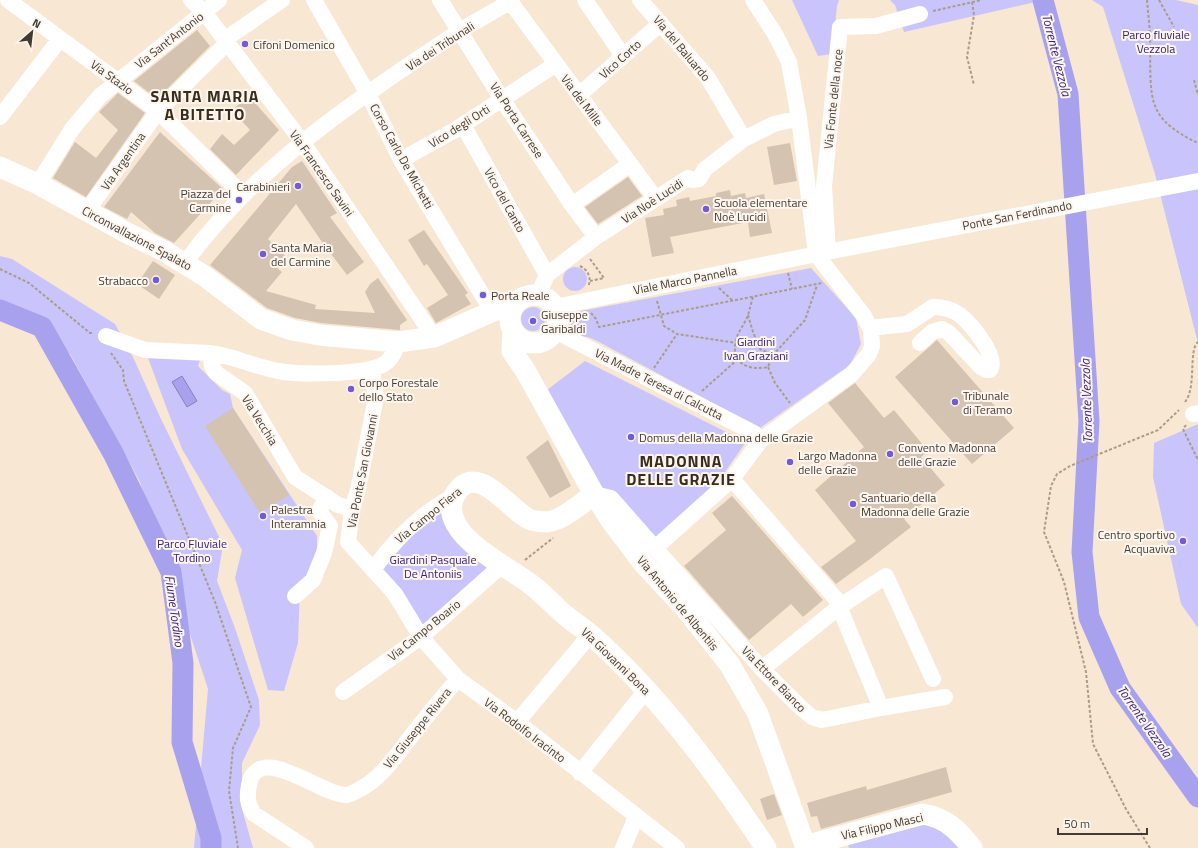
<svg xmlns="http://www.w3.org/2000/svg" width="1198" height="848" font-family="'Titillium Web',sans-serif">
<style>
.green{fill:#c9c5fc}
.water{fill:#a8a1ee;stroke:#8982b6}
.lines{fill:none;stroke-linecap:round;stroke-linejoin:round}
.river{stroke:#a8a1ee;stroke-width:21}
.building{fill:#d4c3b0}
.path{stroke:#a99c8d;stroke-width:2;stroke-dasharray:3 2;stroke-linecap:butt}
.minor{stroke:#fff;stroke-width:16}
.major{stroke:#fff;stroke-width:21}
.poi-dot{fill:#725bd5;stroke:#fdf6ee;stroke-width:1.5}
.labels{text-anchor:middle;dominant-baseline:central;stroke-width:4;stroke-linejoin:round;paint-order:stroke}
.park-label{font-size:12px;fill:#372279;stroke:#fdf6ee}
.street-label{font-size:12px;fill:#423b33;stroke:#fdf6ee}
.poi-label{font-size:12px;fill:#423b33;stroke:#fdf6ee;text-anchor:start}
.water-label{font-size:13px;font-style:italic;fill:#38237a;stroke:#fdf6ee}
.district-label{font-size:16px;font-weight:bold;letter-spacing:1px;fill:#392c1c;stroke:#fdf6ee}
</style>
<rect width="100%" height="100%" fill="#f8e7d3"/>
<path class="green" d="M792,0h47l-2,6 -5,48 -14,2z
M890,0h154l-140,32 -9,-27z
M1092,0h84l22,5v338l-43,-169 -52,-167z
M0,256l12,3 103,65 18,33 27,60 63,128 -6,36 18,47 24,72 1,25 -18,38v46l11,39h-59l14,-159 -68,-207 -70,-128 -70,-44z
M563 279a12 12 0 1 1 24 0a12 12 0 1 1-24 0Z
M811,268l45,50 5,26 -11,21 -90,63 -163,-87 -9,-4 -10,-1 -7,-9c-1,-8 3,-12 10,-16z
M521 319a12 12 0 1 1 24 0a12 12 0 1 1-24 0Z
M145,350l56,7 -3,9 24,24 8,4 3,14 84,128v28l-17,21 -2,58 -14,48 -16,-1 -33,-112 7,-28 -60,-101z
M585,361l161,81 -26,37 -65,69 -50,-52 -66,-100z
M1198,424v204l-17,-24 -28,-127 1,-34z
M438,505l64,60 -81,72 -47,-67z
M923,814l49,34h-123l-5,-14z"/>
<path class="water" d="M182,376l15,25 -10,6 -15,-25z"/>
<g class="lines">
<path class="river" d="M1043,0l25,94 21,327 -7,131 7,65 31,71 78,109
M0,310l42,17 71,126 58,119 12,91 -1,79 29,96v10"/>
</g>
<path class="building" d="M197,30l13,16 -53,53 -23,-18z
M118,93l27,20 -59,84 -33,-19 22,-36 21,16 22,-28 -19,-18z
M249,96l30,34 -43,45 -26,-26 12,-15 12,11 16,-15 -18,-20z
M160,132l63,57 -49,54 -19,-10 -24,-21 -4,7 -23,-12z
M790,143l7,38 -23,4 -7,-38z
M302,161l35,52 -7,4 34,45 -17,13 -25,-33 -26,-38 -28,35 19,19 -9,11 4,3 -16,19 50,14 -1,4 60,4 -10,-21 5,-8 8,-6 29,42 -7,5v5l-79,-7 -26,-5 -28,-10 -57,-43 82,-98z
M628,177l14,19 -44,28 -13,-17z
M730,190l1,6 14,-3 1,5 18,-4 8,39 -22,4 -2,-15 -78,15 4,16 -22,4 -7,-39 19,-3 -1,-6 14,-3 -1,-6 13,-3 1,4 26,-5v-3z
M424,230l44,63 -3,2 6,9 -35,19 -9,-15 21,-13 -21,-31 -3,2 -16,-26z
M153,261l22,14 -16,24 -22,-15z
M937,340l77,88 -42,36 -77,-87z
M855,383l29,35 10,-8 34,41 -7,6 24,28 -41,34 7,8 -41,32 -34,25 -15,-17 35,-26 -41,-51 49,-43 -36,-44z
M233,408l56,87 -29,18 -55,-87z
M548,440l23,46 -21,12 -24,-41z
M732,496l91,104 -20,17 -12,-13 -42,36 -65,-74 42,-36 -14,-17z
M946,767l6,25 -131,37 -4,-13 -6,1 -4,-14 59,-17 1,4z
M774,794l8,21 -15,5 -7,-21z"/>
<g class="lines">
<path class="path" d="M1147,0c1,13 3,27 3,40 1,19 -2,52 6,68 6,16 27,28 42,35
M1159,0l15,27
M972,2l2,13 -7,42 7,28
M933,11l49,-11
M1194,80l4,15
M590,259l14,19 -14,3
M580,266c8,4 12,12 8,21
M0,269l29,14 61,50h4
M788,273l4,16
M719,288l14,13
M753,297c-2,6 -3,12 -5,18 -3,9 -10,16 -12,25 -6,23 12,31 32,27l5,-12
M657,301l7,25 13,8 59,9
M591,313l5,6 3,8 223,-44
M748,315l5,17 7,17 13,6 32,-35 12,-35
M111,353l12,17 1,11 91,221 36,105 -18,41 -4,43 9,57
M768,367l7,16 15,20
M654,368l23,-34
M702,391l36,-32
M1185,402c12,-15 3,-52 13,-60
M1186,425l-3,4 15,31
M525,560l28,-22
M1150,848l-24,-39 -33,-65 -7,-72 -22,-90 -20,-50 7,-46 6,-12 13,-8 88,-36 21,-20"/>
<path class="minor" d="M8,0l150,111 85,84
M191,0l13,12 99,131 131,194
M314,0l54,94 33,66 91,151
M440,0l62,99 70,106 24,32
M509,0l147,199
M585,0l38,56
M640,0l68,78 36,61
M224,40l58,-40
M579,95l82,-72
M0,117l60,-78
M463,125l84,150
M401,160l54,-30 101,-66
M38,184l34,-55 28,-33 119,-96
M572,205l58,-41
M87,211l71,-100 69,-68
M828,252l-4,-66 16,-159 36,-1 44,-12
M185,263c69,-96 177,-168 275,-232 17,-11 36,-20 52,-31
M538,295l9,-20 49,-38 92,-59 5,2 6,-1 6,-10 39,-30 30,-15 25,-6
M555,307l282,-57 361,-69
M870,328l37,-4 26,-17c9,0 20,3 27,8 11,9 39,42 30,55h-4l-5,-3 -32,-34 -7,-4 -10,3 -12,11
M555,331l199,102 7,7
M106,336l39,14 65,3
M372,370l4,27 -18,93 -6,19 -4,33 47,52 26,43 37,42 59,43 160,126
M1193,414l5,-1
M732,479l104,120 45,109 -59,12 -10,-3 -13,-11 -37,-37 -107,-121 77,-69 29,-39 91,-66 17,-20 3,-8 -1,-16 -7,-14 -48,-62 -17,-136 -10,-56 -14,-28 -22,-34
M594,494l17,4 44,50
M352,509l-14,-4 -43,-28 -50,-84 -29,-20 -4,-7 -2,-13c24,3 45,14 68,18 21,4 89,4 106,-7 8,-5 11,-13 14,-22
M373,570c22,-31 48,-57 81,-74
M295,596l18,-16 11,-27 6,-27 -11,-15 8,-14
M762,669l77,-62 47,-31 47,103
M343,692l78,-55 81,-72
M881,708l64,-11
M517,722l73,-87
M580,773l67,-84
M306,848l-52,-34c-7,-9 -7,-18 -5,-29 9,-45 73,11 97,10 4,0 12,-5 16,-7 21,-12 36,-35 50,-53 15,-19 30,-38 46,-56
M623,848l13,-31"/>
<path class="major" d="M0,167l38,17 89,49 37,18 39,24 58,44 31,11 27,5 79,7 36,-5 85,-37
M510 319a24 24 0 1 1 48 0a24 24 0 1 1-48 0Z
M513,330l-1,21 13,19 69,124 18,28 31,41 42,45 45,57 28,49 48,134
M594,494c-11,9 -33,27 -47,28 -4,0 -12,-1 -16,-2 -19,-7 -49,-54 -71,-32 -10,10 -11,24 -4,36 12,23 51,43 73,59 13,9 24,22 36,32 8,7 18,13 26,20 69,61 124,137 175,213
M805,846l118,-32c23,4 35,16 49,34"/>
</g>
<g class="poi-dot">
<circle cx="245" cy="44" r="4"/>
<circle cx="298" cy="186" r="4"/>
<circle cx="239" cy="200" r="4"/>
<circle cx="706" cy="209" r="4"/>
<circle cx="263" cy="254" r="4"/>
<circle cx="156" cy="280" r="4"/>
<circle cx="483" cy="295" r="4"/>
<circle cx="533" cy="321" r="4"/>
<circle cx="351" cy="389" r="4"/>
<circle cx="955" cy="402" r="4"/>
<circle cx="631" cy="437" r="4"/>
<circle cx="890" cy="454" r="4"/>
<circle cx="790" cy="462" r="4"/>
<circle cx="853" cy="504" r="4"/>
<circle cx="263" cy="516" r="4"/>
<circle cx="1183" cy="541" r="4"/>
</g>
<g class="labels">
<g class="park-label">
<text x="1156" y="34">Parco fluviale<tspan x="1156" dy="14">Vezzola</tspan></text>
<text x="756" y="341">Giardini<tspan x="756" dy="14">Ivan Graziani</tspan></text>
<text x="192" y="543">Parco Fluviale<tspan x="192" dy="14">Tordino</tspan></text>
<text x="433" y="559">Giardini Pasquale<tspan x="433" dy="14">De Antoniis</tspan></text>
</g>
<g class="street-label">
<text transform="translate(169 40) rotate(-38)">Via Sant'Antonio</text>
<text transform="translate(440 46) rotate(-33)">Via dei Tribunali</text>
<text transform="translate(682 48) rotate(50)">Via del Baluardo</text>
<text transform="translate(620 59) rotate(-42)">Vico Corto</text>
<text transform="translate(112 77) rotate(36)">Via Stazio</text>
<text transform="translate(833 99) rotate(-84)">Via Fonte della noce</text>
<text transform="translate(582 100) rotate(53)">Via dei Mille</text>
<text transform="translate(517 120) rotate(57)">Via Porta Carrese</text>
<text transform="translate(459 126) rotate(-32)">Vico degli Orti</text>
<text transform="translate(402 156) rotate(61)">Corso Carlo De Michetti</text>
<text transform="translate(123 161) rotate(-55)">Via Argentina</text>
<text transform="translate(322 173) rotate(55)">Via Francesco Savini</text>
<text transform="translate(505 200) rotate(61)">Vico del Canto</text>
<text transform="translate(652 201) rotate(-33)">Via Noè Lucidi</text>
<text transform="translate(1017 215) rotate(-11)">Ponte San Ferdinando</text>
<text transform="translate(137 238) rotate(28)">Circonvallazione Spalato</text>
<text transform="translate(685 280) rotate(-11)">Viale Marco Pannella</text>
<text transform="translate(659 384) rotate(27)">Via Madre Teresa di Calcutta</text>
<text transform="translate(260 420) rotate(58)">Via Vecchia</text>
<text transform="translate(362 471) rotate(-79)">Via Ponte San Giovanni</text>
<text transform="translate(428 515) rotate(-39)">Via Campo Fiera</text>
<text transform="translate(678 603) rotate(50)">Via Antonio de Albentiis</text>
<text transform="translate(424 630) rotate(-39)">Via Campo Boario</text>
<text transform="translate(616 661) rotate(44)">Via Giovanni Bona</text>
<text transform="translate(774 679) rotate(46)">Via Ettore Bianco</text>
<text transform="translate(417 728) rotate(-51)">Via Giuseppe Rivera</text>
<text transform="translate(525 730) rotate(37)">Via Rodolfo Iracinto</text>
<text transform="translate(882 826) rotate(-13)">Via Filippo Masci</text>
</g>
<g class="poi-label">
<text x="253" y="44">Cifoni Domenico</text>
<text x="290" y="186" text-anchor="end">Carabinieri</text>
<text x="231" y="193" text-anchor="end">Piazza del<tspan x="231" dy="14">Carmine</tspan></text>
<text x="714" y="202">Scuola elementare<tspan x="714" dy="14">Noè Lucidi</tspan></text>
<text x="271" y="247">Santa Maria<tspan x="271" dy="14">del Carmine</tspan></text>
<text x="148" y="280" text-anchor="end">Strabacco</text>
<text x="491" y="295">Porta Reale</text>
<text x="541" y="314">Giuseppe<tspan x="541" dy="14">Garibaldi</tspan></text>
<text x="359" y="382">Corpo Forestale<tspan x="359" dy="14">dello Stato</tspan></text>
<text x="963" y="395">Tribunale<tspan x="963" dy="14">di Teramo</tspan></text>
<text x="639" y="437">Domus della Madonna delle Grazie</text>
<text x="898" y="447">Convento Madonna<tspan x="898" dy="14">delle Grazie</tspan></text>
<text x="798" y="455">Largo Madonna<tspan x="798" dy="14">delle Grazie</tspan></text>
<text x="861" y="497">Santuario della<tspan x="861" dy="14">Madonna delle Grazie</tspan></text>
<text x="271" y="509">Palestra<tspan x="271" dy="14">Interamnia</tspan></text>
<text x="1175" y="534" text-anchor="end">Centro sportivo<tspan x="1175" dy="14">Acquaviva</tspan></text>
</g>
<g class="water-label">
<text transform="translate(1057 55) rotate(76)">Torrente Vezzola</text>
<text transform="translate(1086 401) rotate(-92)">Torrente Vezzola</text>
<text transform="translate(175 611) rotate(82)">Fiume Tordino</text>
<text transform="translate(1145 721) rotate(55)">Torrente Vezzola</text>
</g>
<g class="district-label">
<text x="205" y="96">SANTA MARIA<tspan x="205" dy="18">A BITETTO</tspan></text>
<text x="681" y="461">MADONNA<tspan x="681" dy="18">DELLE GRAZIE</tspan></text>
</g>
</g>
<g transform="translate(32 32) rotate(28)" stroke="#fdf6ee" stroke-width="3" paint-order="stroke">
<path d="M0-3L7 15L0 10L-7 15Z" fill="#423b33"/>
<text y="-6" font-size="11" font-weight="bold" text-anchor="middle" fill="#423b33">N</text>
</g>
<path d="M1058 828v6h89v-6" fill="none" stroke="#423b33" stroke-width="2"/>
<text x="1064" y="828" font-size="12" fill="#423b33" stroke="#fdf6ee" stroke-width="3" paint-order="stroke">50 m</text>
</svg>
